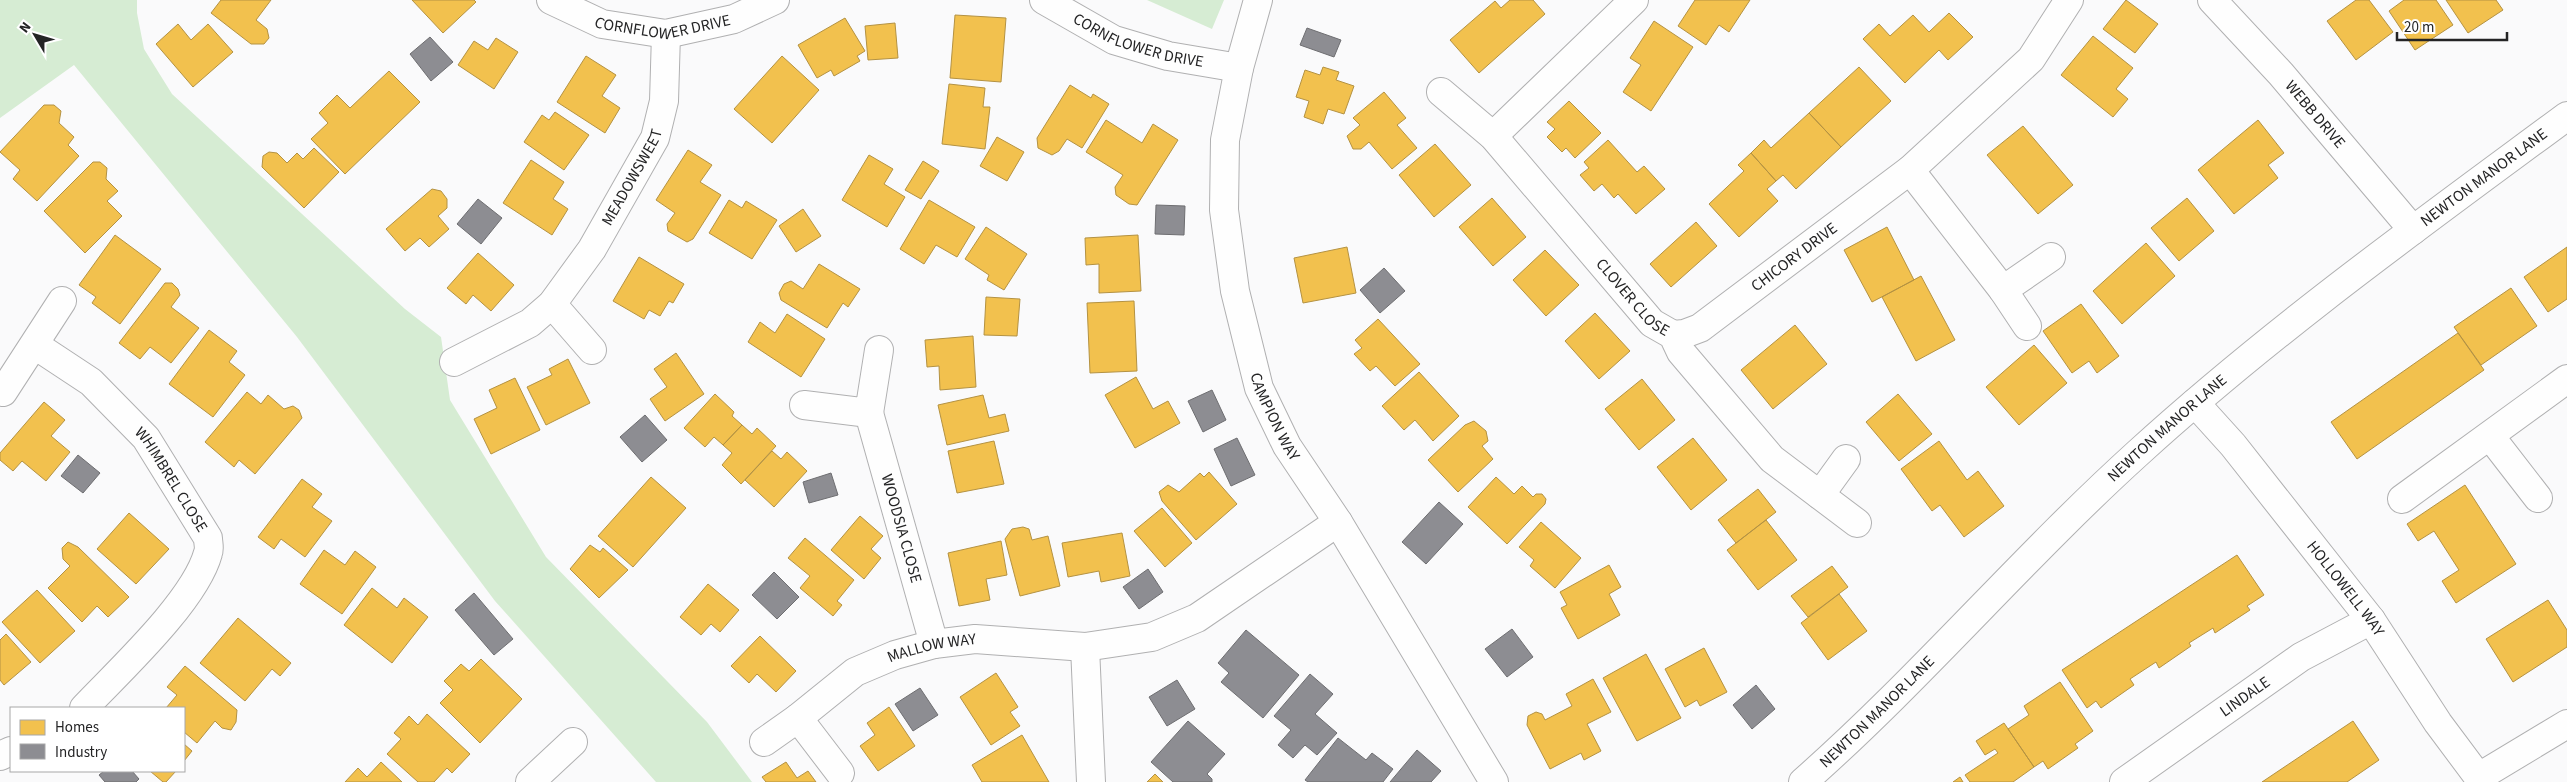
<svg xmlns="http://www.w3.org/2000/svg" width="2567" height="782" font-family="'Source Sans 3',sans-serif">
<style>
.green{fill:#d6ecd3}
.homes{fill:#f2c14e;stroke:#b49242}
.industry{fill:#8d8d92;stroke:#6e6e71}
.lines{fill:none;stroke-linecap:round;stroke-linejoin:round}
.minor-casing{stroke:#b0b0b1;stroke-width:30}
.minor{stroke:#fefefe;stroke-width:28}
.labels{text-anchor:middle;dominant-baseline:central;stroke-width:5;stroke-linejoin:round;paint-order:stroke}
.street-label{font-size:16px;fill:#242425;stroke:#fff}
</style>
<rect width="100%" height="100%" fill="#fafafb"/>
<path class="green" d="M0,0h137v13l7,36 28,45 233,215 36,28 9,63 96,157 161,165 45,60h-96l-161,-181 -198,-264 -223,-272 -74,53z
M1147,0h77l-12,29z"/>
<path class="homes" d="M221,0h50l-15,20 11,9 2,9 -5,6h-13l-40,-31z
M412,0h62l2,2 -33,31z
M1510,0h23l12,14 -66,59 -29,-33 45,-39 6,7z
M1695,0h55l-21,32 -10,-7 -13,20 -28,-19z
M2126,0l32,24 -23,29 -32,-24z
M2356,0h13l24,32 -37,28 -29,-39z
M2404,0h32l17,25 -38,25 -26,-39z
M2446,0h50l7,10 -35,23z
M1949,13l24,24 -25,23 -9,-10 -34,33 -42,-44 16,-15 11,12 23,-21 16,17z
M955,15l51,3 -5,64 -51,-4z
M845,18l20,33 -8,5 3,5 -26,15 -3,-6 -14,8 -19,-33z
M1654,21l39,26 -42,64 -28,-19 18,-27 -11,-7z
M895,23l3,35 -30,2 -3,-34z
M178,24l13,16 17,-16 25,28 -40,35 -37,-43z
M2093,36l40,32 -17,21 12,10 -15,18 -52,-42z
M496,38l22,14 -24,37 -36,-24 16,-24 14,9z
M586,56l30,19 -14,21 18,12 -15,25 -48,-31z
M782,56l37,34 -47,53 -38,-34z
M1323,67l16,5 -3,8 18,6 -10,28 -16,-5 -5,15 -19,-7 5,-16 -13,-4 9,-27 15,5z
M1859,67l32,34 -50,46 -32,-34z
M389,71l31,31 -75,72 -34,-35 17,-16 -9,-10 18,-18 13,13z
M949,84l36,4 -2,19h7l-5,42 -43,-5z
M1070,85l21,13 2,-4 16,10 -27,44 -15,-9 -8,12 -7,4 -14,-7 -1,-10z
M1384,92l22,26 -9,7 20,23 -25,21 -23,-27 -8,7h-8l-6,-13 13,-11 -7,-7z
M1569,101l32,32 -26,25 -9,-10 -4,4 -15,-15 8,-8 -8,-7z
M44,105h10l7,6 -2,12 15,14 -6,8 11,11 -42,45 -24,-22 7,-9 -20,-18z
M555,112l34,23 -25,35 -40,-28 18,-27 7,5z
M1809,113l32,34 -45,42 -13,-14 -7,6 -25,-28 13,-13 7,8z
M1106,120l36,23 11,-19 25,16 -41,65 -8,-1 -13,-9 -1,-8 8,-12 -37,-23z
M2258,120l26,33 -16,12 10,13 -44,36 -36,-44z
M2023,126l50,59 -35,29 -51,-59z
M997,137l27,15 -17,29 -27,-15z
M1608,140l29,32 7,-6 21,23 -29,25 -18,-20 -4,4 -12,-14 -8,7 -14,-16 9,-7 -5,-6z
M1435,144l36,41 -37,32 -35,-42z
M314,148l25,24 -35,36 -42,-41 1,-11 6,-4 8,1 10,10 10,-10 6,6z
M688,150l24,15 -12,17 21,13 -28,44 -6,3 -19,-11 -1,-7 8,-11 -19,-13z
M1751,153l25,28 -9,8 11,12 -39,36 -30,-33 35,-33 -6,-6z
M869,155l24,14 -9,15 21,13 -18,30 -45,-27z
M531,160l33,22 -11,17 15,10 -16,26 -49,-32z
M923,161l16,10 -18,28 -16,-9z
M93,162h7l7,6 -1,11 12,12 -11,10 15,15 -37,37 -41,-42z
M432,189l9,2 6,8v9l-9,8 11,13 -20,18 -9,-9 -15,13 -19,-22z
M1492,198l34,39 -33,29 -34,-39z
M2187,198l27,33 -35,30 -28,-33z
M729,200l13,8 4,-7 31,19 -25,39 -43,-26z
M929,200l46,27 -18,30 -21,-12 -12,19 -24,-15z
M803,209l18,27 -25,16 -17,-26z
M1696,222l21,24 -46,41 -21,-23z
M986,227l41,27 -23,36 -17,-10 2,-5 -24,-16z
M1887,227l27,53 -42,22 -28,-52z
M115,235l46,34 -41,55 -28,-21 4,-6 -17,-12z
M1138,235l3,56 -42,2v-29l-13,1 -1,-27z
M2146,243l29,33 -53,48 -29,-33z
M1347,247l9,46 -53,10 -9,-45z
M2567,247v52l-19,13 -24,-35z
M1545,250l34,35 -33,31 -33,-36z
M478,253l36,32 -23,26 -18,-16 -7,9 -19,-16z
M639,257l45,27 -11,19 -4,-2 -9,15 -11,-6 -5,9 -31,-18z
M819,264l41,25 -12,18 -5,-4 -16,25 -46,-28 -2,-7 5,-9 7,-3 12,8z
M1921,276l34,64 -39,21 -34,-64z
M165,283h7l6,6 2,6 -9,12 28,21 -28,35 -21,-16 -10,12 -21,-16z
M2511,288l26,38 -56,39 -27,-38z
M986,297l34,2 -3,37 -33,-1z
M1134,301l3,70 -47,2 -3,-70z
M2081,304l38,52 -22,17 -8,-12 -17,12 -29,-42z
M1595,313l35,38 -31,28 -34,-38z
M787,314l38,25 -24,38 -53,-35 12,-20 15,11z
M1378,319l42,45 -25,22 -19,-20 -6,5 -16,-17 8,-6 -7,-8z
M1795,325l32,39 -54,45 -32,-39z
M209,330l28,21 -8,11 16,13 -32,42 -44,-33z
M2458,333l26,37 -127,89 -26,-37z
M973,336l3,51 -36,3 -1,-24 -12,1 -2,-27z
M2034,345l33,38 -48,42 -33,-38z
M676,353l28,41 -39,27 -15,-22 17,-12 -13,-18z
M568,359l22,44 -44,22 -19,-38 25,-12 -3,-6z
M1419,372l40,44 -26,25 -18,-21 -11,10 -22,-24z
M1136,377l17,32 15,-8 12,22 -45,25 -30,-53z
M515,378l25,52 -49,24 -17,-35 23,-11 -8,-18z
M1642,379l33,41 -36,30 -34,-41z
M247,392l14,12 7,-9 16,14 9,-3 6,4 3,8 -47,56 -16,-14 -5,7 -29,-25z
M715,394l19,18 -2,4 10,9 -19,20 -9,-8 -9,10 -21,-19z
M1898,394l34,40 -33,27 -33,-39z
M983,395l6,23 16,-4 4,17 -62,14 -9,-40z
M44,402l21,18 -14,16 19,16 -24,29 -24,-20 -9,10 -13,-11v-7z
M1474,421l12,10 2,10 -6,5 11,13 -35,33 -30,-32 37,-35z
M742,425l10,9 5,-6 19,18 -35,38 -19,-19 10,-12 -9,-8z
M1693,438l34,42 -36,30 -34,-43z
M994,441l10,43 -47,9 -9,-42z
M1939,441l28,39 11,-9 26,35 -40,31 -24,-32 -8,6 -31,-42z
M772,451l9,8 6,-7 20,19 -33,36 -29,-27z
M1209,472l28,32 -41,36 -34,-39 -3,-9 9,-7 11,7 21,-19 4,4z
M651,477l35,31 -53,59 -35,-31z
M1496,477l18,17 8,-8 11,11 3,-3h6l4,5 -1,5 -38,40 -39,-37z
M302,479l20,15 -10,13 20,14 -27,36 -24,-18 -7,10 -16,-12z
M2465,485l51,79 -60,39 -14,-22 17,-11 -25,-39 -16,10 -11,-17z
M1758,489l18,23 -40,31 -18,-23z
M1162,508l30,35 -27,24 -31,-36z
M129,513l40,36 -33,35 -39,-35z
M860,516l23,20 -12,13 10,9 -17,21 -33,-29z
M1766,520l31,40 -39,30 -31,-40z
M1541,522l40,36 -26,30 -25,-22 4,-6 -15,-13z
M1023,527l6,2 3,11 16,-4 12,50 -40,10 -15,-57 7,-10z
M1122,533l8,43 -29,6 -2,-11 -31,6 -6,-34z
M805,538l49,42 -17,21 5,4 -9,11 -33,-28 10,-12 -22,-18z
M1001,541l6,34 -21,4 4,21 -31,6 -11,-53z
M68,542l10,5 51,50 -21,20 -11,-11 -15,16 -34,-34 22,-22 -7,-7 -1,-11z
M590,545l10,7 3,-4 25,22 -29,28 -29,-29z
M324,550l21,15 10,-14 21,16 -34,47 -42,-30z
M2237,555l27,40 -17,11 3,4 -35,23 -2,-5 -24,15 2,3 -32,22 -3,-6 -26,17 4,6 -33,23 -5,-7 -9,7 -25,-38z
M1609,565l12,22 -12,7 11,21 -42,24 -17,-31 6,-3 -7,-13z
M1832,566l16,21 -40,30 -17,-21z
M708,584l31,26 -19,22 -9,-8 -10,11 -21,-18z
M372,588l25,20 7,-10 24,19 -36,46 -48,-38z
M37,590l38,41 -35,32 -38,-41z
M1839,594l28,37 -39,29 -27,-37z
M2548,600l19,30v17l-54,35 -27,-43z
M238,618l53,45 -11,13 -8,-7 -27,32 -45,-38z
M6,634l25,28 -27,23 -4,-5v-40z
M760,636l36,35 -20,21 -19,-18 -8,9 -18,-17z
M1704,648l23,44 -27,14 -3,-6 -12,7 -20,-38z
M1646,654l35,64 -44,23 -34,-63z
M481,659l41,40 -42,44 -40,-40 13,-13 -9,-9 17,-17 8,7z
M185,666l52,44 -1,12 -5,8 -9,-2 -7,-7 -18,22 -13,-11v-24h-18l11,-13 -10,-8z
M996,673l22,34 -8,5 10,14 -29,19 -31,-48z
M1593,679l18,33 -24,12 14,27 -17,9 -3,-7 -31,16 -23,-44 1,-9 8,-4 6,2 3,6 27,-14 -6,-12z
M2060,682l33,49 -18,13 3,4 -30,21 -5,-8 -9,6 -26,-38 21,-14 -5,-9z
M889,707l26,39 -37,25 -18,-25 15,-11 -8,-12z
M427,714l43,40 -18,19 -5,-5 -13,14h-16l-31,-28 14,-15 -7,-6 15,-17 9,9z
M2353,721l26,39 -32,22h-85z
M2004,723l30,44 -21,15h-43l-5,-7 33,-22 -3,-4 -10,6 -9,-14z
M1022,735l27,47h-67l-10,-17z
M184,744l8,7 -8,10z
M381,762l21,20h-57l13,-14 9,9z
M786,762l11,16 11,-7 8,11h-50l-4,-5z
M150,771h26l-10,11h-3z
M1155,774l8,8h-16z
M1960,777l3,5h-10z"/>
<path class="industry" d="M1307,28l34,12 -7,17 -34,-12z
M430,37l23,25 -22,19 -21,-27z
M478,199l24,19 -21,26 -24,-20z
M1156,205l29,1 -1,29 -29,-1z
M1384,268l21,23 -25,22 -20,-23z
M1212,390l14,30 -23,12 -15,-31z
M645,415l22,25 -25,22 -22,-25z
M1237,438l18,37 -24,11 -17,-37z
M78,455l22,18 -17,20 -22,-17z
M831,473l7,22 -29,8 -6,-21z
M1439,502l24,22 -37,40 -24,-22z
M1148,569l15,23 -24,17 -16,-22z
M774,572l25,25 -22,22 -25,-24z
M474,593l39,46 -19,16 -39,-45z
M1512,629l21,28 -26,20 -22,-28z
M1246,630l53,45 -36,43 -42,-36 8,-9 -11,-10z
M1310,674l23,20 -18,20 22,19 -20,22 -12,-10 -12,13 -15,-13 13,-15 -17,-14z
M1177,680l18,29 -28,17 -18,-29z
M1756,685l19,24 -23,20 -19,-24z
M920,688l18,27 -25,16 -18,-27z
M1188,721l37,33 -18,20 5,5v3h-39l-22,-20z
M1338,738l28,22 6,-7 21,16 -10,13h-75l-3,-2z
M1417,750l24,21 -10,11h-41z
M104,771h28l7,8 -3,3h-31l-6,-7z"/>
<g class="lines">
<g class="minor-casing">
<g id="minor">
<path id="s1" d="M551,0l51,24 64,10 68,-15 41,-19"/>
<path id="s2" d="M1044,0l70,40 54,16 71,12"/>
<path id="s3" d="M1258,0l-19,68 -14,72 -1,70 11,81 24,97 28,58 51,76 156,260"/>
<path id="s4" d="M2212,0l69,74 132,156"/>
<path id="s5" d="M1441,92l52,44 159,187 21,12 8,17 91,107 85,64"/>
<path d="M1493,136l141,-136"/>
<path d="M1910,170l93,120 24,36"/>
<path d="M2003,290l48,-33"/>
<path d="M552,304l40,46"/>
<path id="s6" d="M1673,335l11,-1 16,-6 210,-158 121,-111 38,-59"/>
<path id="s7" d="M35,345l56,37 55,56 62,100c0,5 2,11 0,15 -13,48 -89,118 -124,155"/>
<path id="s8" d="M454,362l76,-39 22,-19 40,-55 63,-111 9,-37 2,-67"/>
<path d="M3,392l59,-91"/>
<path id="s9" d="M2195,403l38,42 138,175 67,103 44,59"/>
<path d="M804,405l65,8 10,-63"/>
<path id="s10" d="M869,413l65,231"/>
<path d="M2490,436l48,62"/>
<path d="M1820,495l26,-36"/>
<path d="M2402,499l165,-120"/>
<path d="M1085,647l6,135"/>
<path d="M798,718l42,55"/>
<path id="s11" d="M764,742l34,-24 57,-46 40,-17 39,-11 41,-5 110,8 67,-10 45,-19 141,-96"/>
<path d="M0,756l11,-5"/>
<path d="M2479,777l88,-53"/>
<path d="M530,782l43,-40"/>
<path id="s12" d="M1803,782c117,-103 219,-224 335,-329 134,-122 283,-229 429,-337"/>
<path id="s13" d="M2124,782l177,-125 70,-37"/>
</g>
</g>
<use href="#minor" class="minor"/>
</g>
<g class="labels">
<g class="street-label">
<text stroke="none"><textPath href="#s1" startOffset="118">CORNFLOWER DRIVE</textPath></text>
<text stroke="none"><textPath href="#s2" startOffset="104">CORNFLOWER DRIVE</textPath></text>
<text stroke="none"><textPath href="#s4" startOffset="154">WEBB DRIVE</textPath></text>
<text stroke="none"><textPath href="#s8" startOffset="265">MEADOWSWEET</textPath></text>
<text stroke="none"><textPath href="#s12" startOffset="912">NEWTON MANOR LANE</textPath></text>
<text stroke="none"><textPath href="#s6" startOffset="146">CHICORY DRIVE</textPath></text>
<text stroke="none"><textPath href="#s5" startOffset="282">CLOVER CLOSE</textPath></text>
<text stroke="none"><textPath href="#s3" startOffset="428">CAMPION WAY</textPath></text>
<text stroke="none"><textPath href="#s12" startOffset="508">NEWTON MANOR LANE</textPath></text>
<text stroke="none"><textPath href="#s7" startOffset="194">WHIMBREL CLOSE</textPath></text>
<text stroke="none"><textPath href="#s10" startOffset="120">WOODSIA CLOSE</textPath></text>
<text stroke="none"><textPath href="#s9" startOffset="239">HOLLOWELL WAY</textPath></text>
<text stroke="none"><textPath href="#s11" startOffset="196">MALLOW WAY</textPath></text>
<text stroke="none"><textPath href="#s13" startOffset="148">LINDALE</textPath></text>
<text stroke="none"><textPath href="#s12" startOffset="102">NEWTON MANOR LANE</textPath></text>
</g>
</g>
<rect x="10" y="707" width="175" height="65" fill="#ffffff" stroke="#a7a7a8"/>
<rect x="20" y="720" width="25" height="15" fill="#f2c14e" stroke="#a7a7a8"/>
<text x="55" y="732" font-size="15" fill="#242425">Homes</text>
<rect x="20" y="744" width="25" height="15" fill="#8d8d92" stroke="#a7a7a8"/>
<text x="55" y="757" font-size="15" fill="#242425">Industry</text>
<g transform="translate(35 35) rotate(308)" stroke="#ffffff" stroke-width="4" paint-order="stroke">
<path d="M0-4L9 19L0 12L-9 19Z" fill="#242425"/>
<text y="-8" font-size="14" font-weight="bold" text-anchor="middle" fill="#242425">N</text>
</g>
<path d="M2397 32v8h110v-8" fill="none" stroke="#242425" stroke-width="2.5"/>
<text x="2404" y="32" font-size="15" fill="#242425" stroke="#ffffff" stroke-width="4" paint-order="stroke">20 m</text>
</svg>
